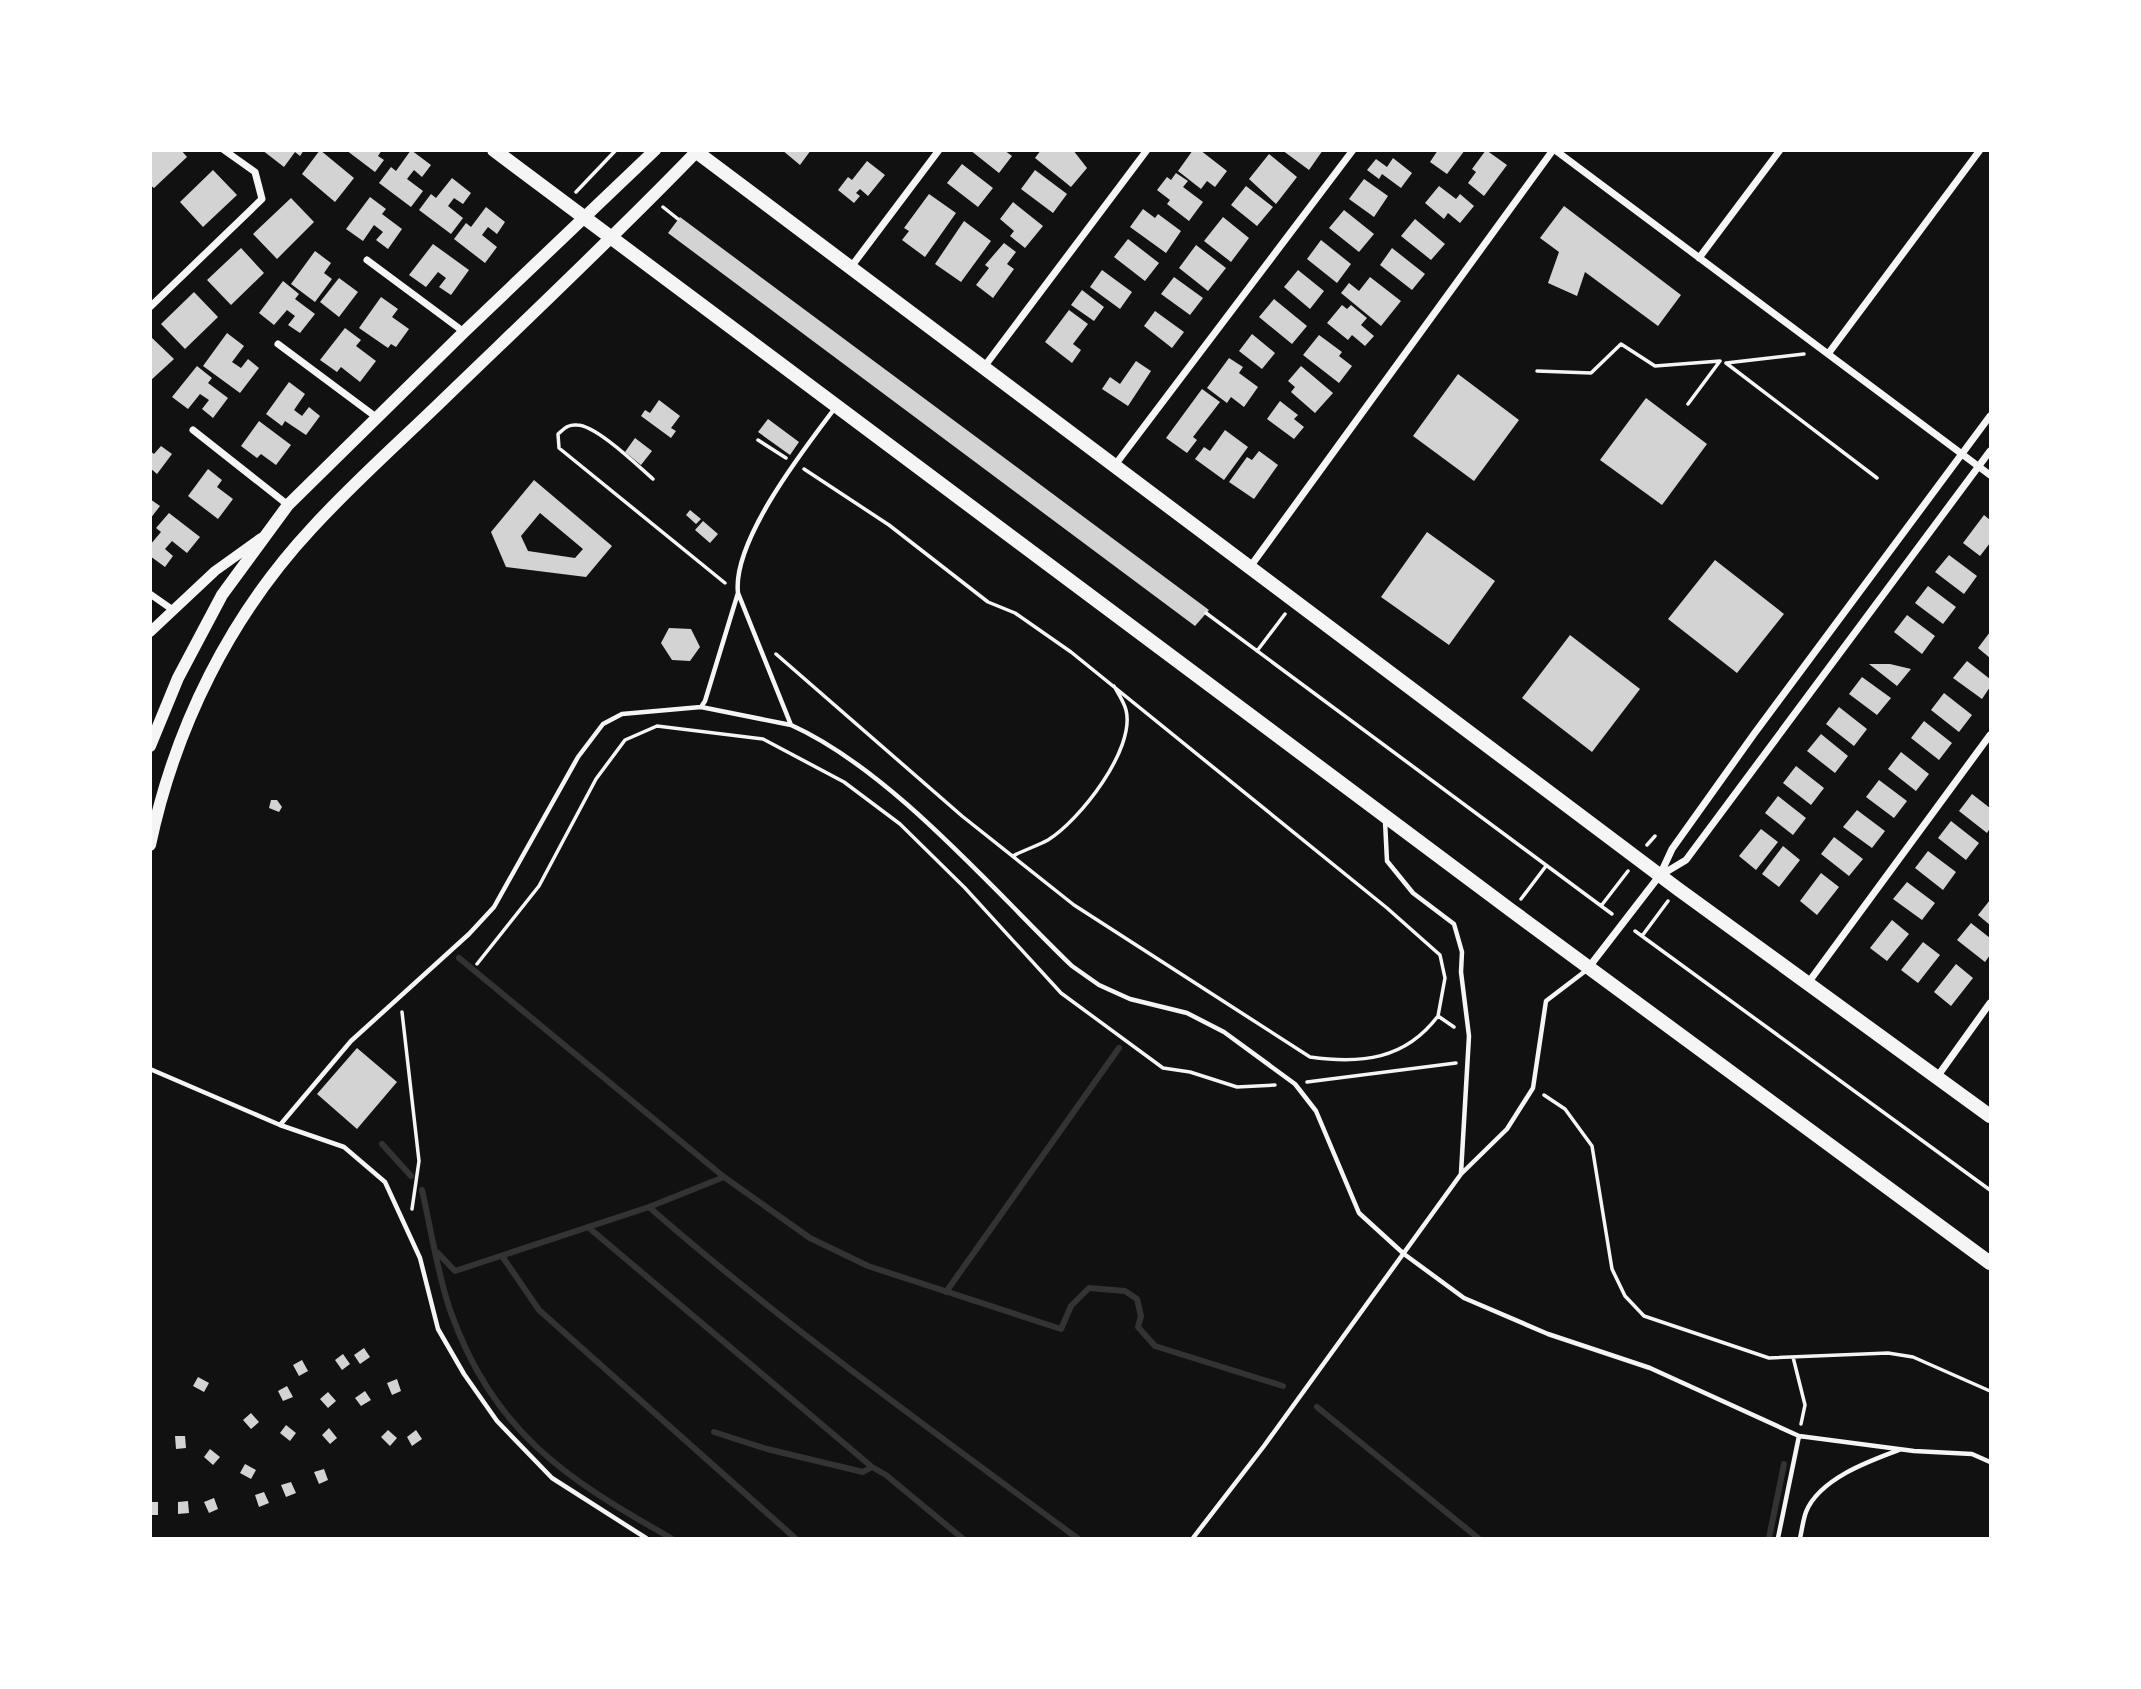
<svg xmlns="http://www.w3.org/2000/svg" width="2141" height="1689" font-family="'PT Sans Narrow',sans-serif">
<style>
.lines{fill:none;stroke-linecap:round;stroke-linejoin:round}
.stream{stroke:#333;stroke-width:6}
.building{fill:#d3d3d3;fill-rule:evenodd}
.path{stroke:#f5f5f5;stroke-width:3.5}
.service{stroke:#f5f5f5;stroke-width:4.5}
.minor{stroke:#f5f5f5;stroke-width:7}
.tertiary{stroke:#f5f5f5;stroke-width:10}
.secondary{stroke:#f5f5f5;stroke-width:12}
.primary{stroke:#f5f5f5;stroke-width:14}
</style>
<rect width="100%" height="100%" fill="#111"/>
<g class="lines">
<path class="stream" d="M459,958l265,219 86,61 58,28 193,63 10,-23 18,-18 36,3 12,8 4,17 -3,11 17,19 128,40
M382,1144l29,32
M422,1190c9,39 15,82 28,120 43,121 114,168 221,228
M649,1207c136,119 284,224 428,331
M588,1227l284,240
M438,1253l17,18 194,-64 75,-30
M502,1256l37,54 256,228
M946,1292l173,-244
M1317,1407l161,131
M714,1432l53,17 96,23 9,-5 14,8 76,63
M1769,1538l15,-74"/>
</g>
<path class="building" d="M150,150h31l6,7 -33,31 -4,-3z
M262,150h42l-4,6 -5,-4 -11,15z
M320,150l34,28 -19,24 -33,-28z
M346,150h36l-4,6 6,4 -9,12z
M411,150l20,15 -9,12 -8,-7 -7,9 16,12 -12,16 -32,-24 12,-16 5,4z
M782,150h29l-11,15z
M970,150h34l8,6 -13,17z
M1041,150h32l14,18 -16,19 -36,-29z
M1193,150h7l27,21 -12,16 -8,-6 -6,8 -23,-18z
M1282,150h41l-14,20z
M1438,150h27l-18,24 -17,-12z
M1486,150l21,15 -23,31 -16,-13 8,-11 -4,-3z
M1269,154l28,23 -21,27 -27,-25z
M1393,158l19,15 -11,15 -19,-14 -3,5 -12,-9 9,-11 11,8z
M867,161l18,14 -17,21 -8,-7 -4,4 4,3 -6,7 -16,-13 10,-13 4,3z
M962,164l31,24 -15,19 -31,-24z
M213,170l24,25 -34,32 -23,-25z
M1035,170l32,24 -14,19 -32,-24z
M1176,173l12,8 -5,6 20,15 -14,19 -22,-17 3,-4 -13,-10 10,-13 4,3z
M452,178l19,15 -8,11 -9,-6 -6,8 15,12 -12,16 -32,-24 12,-16 5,4z
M1364,179l24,17 -14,21 -25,-18z
M1246,186l27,21 -16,19 -26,-21z
M1439,186l17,13 4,-5 14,12 -14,17 -12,-10 -4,6 -19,-16z
M929,194l27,19 -31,44 -23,-17 7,-9 -5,-3z
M370,197l16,12 -4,5 20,15 -14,20 -12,-9 7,-8 -9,-7 -11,16 -17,-12z
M291,198l23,24 -37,37 -24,-25z
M1013,202l30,24 -18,22 -15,-12 4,-5 -14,-12z
M1564,206l117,89 -23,31 -73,-54 -8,24 -29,-13 11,-31 -19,-14z
M486,207l19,15 -8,12 -9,-7 -6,8 15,12 -12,16 -31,-24 12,-16 5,4z
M1143,209l12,9 3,-4 23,17 -15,22 -36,-26z
M1344,210l30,24 -15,18 -30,-24z
M680,217l529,393 -14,16 -527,-393z
M1223,217l26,21 -18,24 -27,-21z
M1415,219l30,25 -14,16 -30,-24z
M964,221l27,20 -30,41 -26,-18z
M1128,239l31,24 -14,18 -31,-24z
M1321,240l30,24 -14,19 -30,-24z
M1004,243l12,9 -9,12 7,5 -21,29 -17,-13 13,-17 -4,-3z
M433,244l36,26 -18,25 -12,-8 7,-9 -8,-6 -12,15 -17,-12z
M1196,245l30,23 -18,23 -29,-23z
M241,248l23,25 -33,32 -24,-25z
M1392,248l33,26 -13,16 -32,-25z
M315,251l16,12 -7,10 8,6 -17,23 -24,-18z
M1102,270l30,22 -12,17 -30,-22z
M1298,270l26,21 -14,18 -26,-22z
M1174,277l29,21 -13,17 -29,-21z
M1370,277l31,24 -20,25 -40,-33 8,-10 10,8z
M339,278l19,14 -19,25 -19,-15z
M283,281l16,13 -4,5 20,15 -15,19 -12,-8 7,-9 -8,-6 -13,15 -15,-12z
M1082,290l22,17 -10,14 -23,-16z
M194,292l24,25 -33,32 -24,-25z
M381,297l17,12 -6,8 17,12 -13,18 -5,-3 -3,4 -29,-20z
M1274,299l33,27 -15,18 -33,-27z
M1342,305l5,4 4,-4 16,13 -6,7 13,11 -9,10 -13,-11 -4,5 -21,-17z
M1069,310l19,14 -15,20 8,6 -9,13 -27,-21z
M1155,311l29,21 -12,16 -28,-22z
M345,328l16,12 -5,6 20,15 -16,21 -19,-15 -4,5 -17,-12z
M227,333l17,13 -12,16 9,6 7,-9 11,9 -19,25 -37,-27z
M1252,334l23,19 -13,16 -23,-18z
M1319,335l23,17 -3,4 13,10 -13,17 -36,-28z
M150,336l24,23 -24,22z
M1229,358l14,9 -4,6 19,14 -14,20 -13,-10 -4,6 -20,-15z
M1136,361l15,10 -23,35 -26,-17 8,-12 10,7z
M197,366l15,12 -4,5 20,15 -15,20 -11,-9 7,-9 -9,-6 -12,15 -16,-12z
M1301,366l32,27 -18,20 -24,-21 4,-5 -7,-6z
M1458,374l61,46 -45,61 -61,-45z
M289,382l16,12 -11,16 8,6 7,-9 11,9 -14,19 -21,-14 -3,5 -16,-12z
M1202,389l18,13 -27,35 4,3 -10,13 -21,-15z
M1646,398l61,46 -45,61 -62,-45z
M659,400l21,16 -9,12 5,3 -5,7 -30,-22 4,-6 5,3z
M1280,401l18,14 -4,4 10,8 -10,12 -27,-20z
M768,419l31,23 -9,13 -32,-23z
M259,421l32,24 -15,20 -15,-11 -4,4 -16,-12z
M1225,430l23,17 -24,33 -29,-21 9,-12 6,4z
M635,438l17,13 -11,14 -16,-13z
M161,446l11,8 -15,20 -7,-6v-17l4,3z
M1259,451l19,14 -24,34 -25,-17 18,-25 5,3z
M208,469l14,11 -5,7 16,12 -15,20 -30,-23z
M534,480l78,66 -26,31 -80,-10 -15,-35zM540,513l43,36 -8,9 -47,-7 -7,-15z
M150,499l10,7 -10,13z
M690,510l11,9 -5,5 -10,-9z
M169,513l31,24 -13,16 -15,-12 -7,8 8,7 -8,11 -15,-11v-11l11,-13 -5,-4z
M1984,515l6,5v23l-10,13 -17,-13z
M703,521l15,13 -8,9 -15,-13z
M1427,532l68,49 -46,64 -68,-48z
M1949,555l28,21 -13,18 -29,-22z
M1715,560l69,54 -47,59 -69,-54z
M1928,586l28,21 -13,17 -28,-21z
M1907,615l28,21 -13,18 -28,-22z
M669,628l22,1 9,18 -10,14 -18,-1 -11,-17z
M1990,632v26l-12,-10z
M1570,635l70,54 -48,63 -70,-54z
M1967,661l23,18v8l-8,12 -29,-21z
M1869,664h21l21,5 -14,17z
M1862,677l29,21 -14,17 -28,-21z
M1944,693l28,22 -13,17 -28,-22z
M1839,707l28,22 -13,17 -28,-22z
M1924,721l28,22 -13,17 -28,-22z
M1821,734l27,22 -13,17 -28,-22z
M1901,752l28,22 -13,17 -28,-22z
M1796,766l28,22 -13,17 -28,-22z
M1879,780l28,21 -13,17 -28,-21z
M1972,794l18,14v20l-3,5 -28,-22z
M1778,796l28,22 -13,17 -28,-22z
M271,800h6l5,7 -3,5 -10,-4z
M1857,810l28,21 -13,17 -29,-21z
M1951,821l28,22 -13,17 -28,-22z
M1761,829l17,13 -22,28 -17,-14z
M1834,837l29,22 -14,17 -28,-22z
M1783,846l17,14 -21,27 -17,-13z
M1928,851l28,21 -13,18 -28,-22z
M1821,873l18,14 -22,28 -17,-14z
M1907,882l28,21 -13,17 -29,-21z
M1990,900v25l-12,-10z
M1892,920l17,14 -22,27 -17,-13z
M1971,923l19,15v17l-5,7 -28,-22z
M1923,942l17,13 -22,28 -17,-13z
M1956,964l17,14 -22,28 -17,-14z
M357,1048l40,34 -40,47 -40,-35z
M364,1348l6,9 -10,7 -6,-9z
M343,1354l7,10 -8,6 -7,-10z
M302,1360l6,11 -9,5 -6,-11z
M198,1377l11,6 -5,9 -11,-6z
M397,1379l4,12 -9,4 -5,-12z
M287,1386l6,11 -10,4 -5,-10z
M365,1391l6,9 -10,6 -6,-8z
M328,1392l8,9 -8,7 -8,-9z
M251,1413l8,9 -8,7 -8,-9z
M286,1425l10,8 -6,8 -10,-8z
M329,1428l8,10 -7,6 -8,-9z
M388,1430l9,8 -7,8 -9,-9z
M416,1430l6,9 -10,7 -5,-9z
M175,1436h10l1,12 -10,1z
M210,1449l10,8 -7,8 -9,-8z
M245,1464l11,6 -5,9 -11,-6z
M324,1469l4,11 -9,4 -5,-12z
M291,1482l5,11 -10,4 -5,-12z
M264,1492l5,11 -10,4 -4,-12z
M214,1498l4,11 -9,4 -5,-11z
M188,1501l1,12 -11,1v-12z
M150,1502h8v13h-8z"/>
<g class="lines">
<path class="path" d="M576,192l40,-42
M663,207l15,12
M1726,363l151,115
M1726,363l78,-9
M1537,371l54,2 30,-29 34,22 65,-5
M1688,404l32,-43
M758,440l28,18
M804,469l85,56 99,77 27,11 56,39 316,256 53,47 5,23 -7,38 16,11
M653,479c-15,-13 -57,-54 -76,-54 -9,-1 -13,4 -19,9l1,14 166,135
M1206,613l406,301
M1257,651l28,-37
M776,654l186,162 112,89 236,152c51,7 95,3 128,-41
M1647,845l8,-9
M1013,856c11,-6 24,-10 35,-16 31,-19 88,-91 78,-130 -2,-8 -8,-17 -12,-24
M1521,899l25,-33
M1601,906l27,-35
M1635,931l355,259
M1642,936l26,-35
M477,964l62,-78 57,-107 29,-39 32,-14 106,13 81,43 56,42 65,64 96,105 102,75 27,4 47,15 38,-2
M402,1012l17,149 -7,48
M1307,1082l149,-19
M1544,1095l21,14 27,37 20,123 13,27 19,20 125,42 119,-5 25,4 77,34
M1793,1357l12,48 -4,19"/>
<path class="service" d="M738,593c-6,-52 66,-144 97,-185
M701,707l90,18
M1385,821l2,40 26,32 41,31 8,28 -1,20 8,64 -8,137
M150,1069l130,56
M646,1538l-94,-60 -55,-57 -33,-47 -26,-45 -18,-71 -35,-76 -41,-35 -64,-22 71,-84 118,-107 25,-27 84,-150 25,-33 19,-10 79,-7 4,-6 33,-108 53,132c100,45 201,164 281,241l27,19 31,14 57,14 37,19 71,52 21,27 43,102 45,41 60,44 84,36 102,34 149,68 115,15 58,3 18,8
M1193,1538l71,-92 197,-272 46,-45 26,-41 13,-87 42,-32
M1778,1538l21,-102
M1800,1538c2,-8 3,-18 6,-26 13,-33 63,-51 93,-62"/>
<path class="minor" d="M1555,150l435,325
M1699,258l81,-108
M367,260l97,72
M851,267l88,-117
M150,307l112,-108 -7,-27 -31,-22
M278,344l98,73
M1828,354l152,-204
M984,367l163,-217
M193,430l95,75
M1115,465l238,-315
M1250,567l303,-417
M150,594l23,16
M1661,875l25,-15 304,-409
M1589,967l71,-92 12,-26 82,-115 236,-318
M1808,983l182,-248
M1937,1077l53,-74"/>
<path class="tertiary" d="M150,632l65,-61 46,-33"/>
<path class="secondary" d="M150,746l28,-68 44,-83 66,-90 176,-173 191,-182
M150,845c25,-118 80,-229 162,-317 43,-47 91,-89 136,-133 84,-81 169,-161 250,-245"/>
<path class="primary" d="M494,150l1018,761 478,352
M694,150l984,739 312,227"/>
</g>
<rect width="2141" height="1689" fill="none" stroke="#ffffff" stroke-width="304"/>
</svg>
